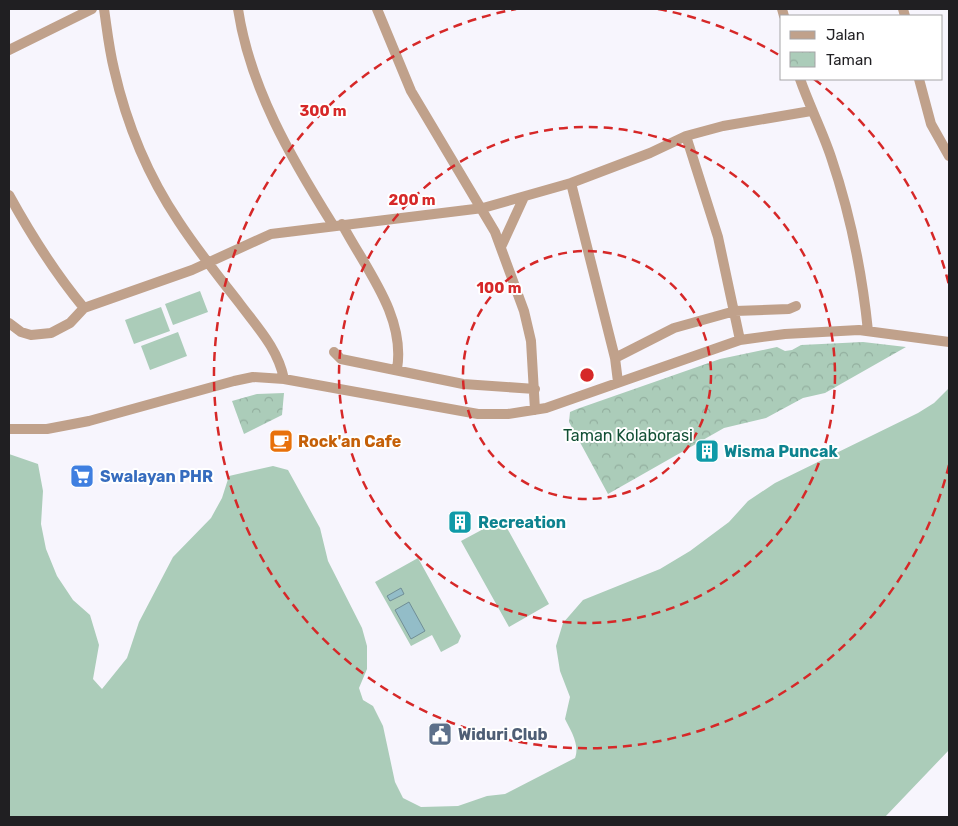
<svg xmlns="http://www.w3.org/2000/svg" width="958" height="826" font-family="Rubik,sans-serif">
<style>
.green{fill:#abccb9}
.park{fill:url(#park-crowns)}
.water{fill:#93bdc8;stroke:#708e96}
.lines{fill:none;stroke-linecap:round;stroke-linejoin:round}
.minor{stroke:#c0a18b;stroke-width:10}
.ring{fill:none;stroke:#d62828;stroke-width:2.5;stroke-dasharray:9 6}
.labels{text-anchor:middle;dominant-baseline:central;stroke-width:4;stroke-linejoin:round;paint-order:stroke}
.park-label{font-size:16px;fill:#114f34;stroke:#fff}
.food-label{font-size:16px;font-weight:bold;fill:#c56008;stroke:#fff;text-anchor:start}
.culture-label{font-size:16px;font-weight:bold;fill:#0d838f;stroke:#fff;text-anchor:start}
.shop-label{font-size:16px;font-weight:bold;fill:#366cbe;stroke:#fff;text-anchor:start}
.service-label{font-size:16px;font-weight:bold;fill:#4e5e75;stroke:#fff;text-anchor:start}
.centre{fill:#d62828;stroke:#fff;stroke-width:2.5}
.ring-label{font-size:15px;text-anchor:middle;font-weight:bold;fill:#d62828;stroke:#fff;stroke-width:4;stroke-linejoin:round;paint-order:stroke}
</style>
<defs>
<pattern id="park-crowns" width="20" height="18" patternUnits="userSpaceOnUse" patternTransform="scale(1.25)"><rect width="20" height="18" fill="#abccb9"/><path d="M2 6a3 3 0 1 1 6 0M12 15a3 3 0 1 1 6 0" fill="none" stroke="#93af9f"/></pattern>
</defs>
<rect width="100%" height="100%" fill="#f7f5fd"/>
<path class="green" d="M200,291l8,21 -35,13 -8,-21z
M161,307l9,24 -36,13 -9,-24z
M178,332l9,24 -37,14 -9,-24z
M949,388v362l-64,67h-876v-363l29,10 5,27 -2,33 5,25 11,27 16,24 17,15 9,30 -6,34 9,10 25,-31 12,-36 34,-65 38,-39 11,-20 7,-22 44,-10 15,4 32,58 8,33 34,67 5,18v23l-8,19 4,12 10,6 10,20 12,56 8,16 18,9 37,-1 29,-10 18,-2 70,-36c5,-13 -4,-27 -10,-39l5,-22 -10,-26 -4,-25 7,-23 20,-23 77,-31 30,-18 39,-29 19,-21 27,-18 143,-70 16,-10z
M502,519l47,85 -40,23 -48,-86z
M418,558l43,78 -3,7 -17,9 -9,-17 -21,11 -36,-64z"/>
<path class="park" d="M863,342l43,5 -81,46 -22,5 -37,20 -42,10 -116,66 -39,-72 1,-10 7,-3 143,-50 57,-12 8,4 7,-1 9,-5z
M284,393l-2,22 -38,19 -12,-33 25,-7z"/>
<path class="water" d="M401,588l3,6 -14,7 -3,-5z
M409,602l16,29 -14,8 -16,-29z"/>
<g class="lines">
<path class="minor" d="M104,9c3,20 5,40 10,60 12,53 34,107 65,153 19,29 40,55 61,82 18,24 38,45 44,75
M238,9c12,79 53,149 95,216
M377,9l34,82 84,141 29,79 7,30 4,69
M782,9l2,7
M903,9l2,7
M9,50l83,-41
M800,79c9,26 22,51 31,78 19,56 31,115 37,174
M919,79l12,45 18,32
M686,136l32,101 22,103
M571,183l44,175 3,24
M9,195c22,40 46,78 75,113
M342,224c23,44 64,92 55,145
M501,247l23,-50
M9,323l12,9 10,3 20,-2 19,-10 14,-15 108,-38 79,-36 212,-26 88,-25 79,-30 36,-17 37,-10 88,-15
M334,352l7,7 122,25 72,5
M615,358l59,-30 61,-17 54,-2 7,-3
M9,429h38l42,-8 145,-40 19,-4 31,2 194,35h30l38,-6 194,-68 45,-6 74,-4 90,12"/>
</g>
<g class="ring">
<circle cx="587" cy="375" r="124"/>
<circle cx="587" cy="375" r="248"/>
<path d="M949 465A373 373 0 1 1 516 9M658 9A373 373 0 0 1 779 55M814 79A373 373 0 0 1 949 285"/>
</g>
<defs>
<g id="cafe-square" transform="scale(1.25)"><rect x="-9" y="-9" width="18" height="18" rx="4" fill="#e8710a" stroke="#fff"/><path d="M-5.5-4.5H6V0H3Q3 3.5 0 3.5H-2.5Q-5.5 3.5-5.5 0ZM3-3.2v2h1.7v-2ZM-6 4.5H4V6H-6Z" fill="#fff"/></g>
<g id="building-square" transform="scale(1.25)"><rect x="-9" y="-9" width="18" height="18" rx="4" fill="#0f9aa8" stroke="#fff"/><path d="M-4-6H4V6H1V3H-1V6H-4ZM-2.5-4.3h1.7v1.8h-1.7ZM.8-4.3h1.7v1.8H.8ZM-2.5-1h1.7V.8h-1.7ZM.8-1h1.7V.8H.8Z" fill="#fff"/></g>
<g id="supermarket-square" transform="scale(1.25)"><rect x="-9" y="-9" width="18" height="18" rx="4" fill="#3f7fe0" stroke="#fff"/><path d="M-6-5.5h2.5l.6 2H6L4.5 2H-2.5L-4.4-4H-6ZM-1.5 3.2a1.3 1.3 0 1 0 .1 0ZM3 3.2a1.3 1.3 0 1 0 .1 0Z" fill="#fff"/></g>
<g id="civic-square" transform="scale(1.25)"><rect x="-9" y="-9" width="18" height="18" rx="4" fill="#5c6f8a" stroke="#fff"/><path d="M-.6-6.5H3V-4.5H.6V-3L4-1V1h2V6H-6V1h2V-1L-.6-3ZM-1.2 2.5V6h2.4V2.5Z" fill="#fff"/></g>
</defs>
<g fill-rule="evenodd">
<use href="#cafe-square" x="281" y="441"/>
<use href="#building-square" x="707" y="451"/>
<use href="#supermarket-square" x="82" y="476"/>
<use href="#building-square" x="460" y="522"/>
<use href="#civic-square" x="440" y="734"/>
</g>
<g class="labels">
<g class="park-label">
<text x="628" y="435">Taman Kolaborasi</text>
</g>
<g class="food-label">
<text x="298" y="441">Rock'an Cafe</text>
</g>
<g class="culture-label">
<text x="724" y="451">Wisma Puncak</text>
<text x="478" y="522">Recreation</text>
</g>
<g class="shop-label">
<text x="100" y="476">Swalayan PHR</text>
</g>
<g class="service-label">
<text x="458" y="734">Widuri Club</text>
</g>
</g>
<circle cx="587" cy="375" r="8" class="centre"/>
<g class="ring-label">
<text x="323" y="116">300 m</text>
<text x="412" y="205">200 m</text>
<text x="499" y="293">100 m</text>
</g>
<rect width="958" height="826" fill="none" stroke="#201f22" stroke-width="20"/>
<rect x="780" y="15" width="162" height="65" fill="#ffffff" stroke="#a6a5a7"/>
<rect x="790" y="31" width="25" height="8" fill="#c0a18b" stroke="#a6a5a7"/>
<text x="826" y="40" font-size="15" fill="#201f22">Jalan</text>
<rect x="790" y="52" width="25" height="15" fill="url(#park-crowns)" stroke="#a6a5a7"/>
<text x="826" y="65" font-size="15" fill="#201f22">Taman</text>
</svg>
